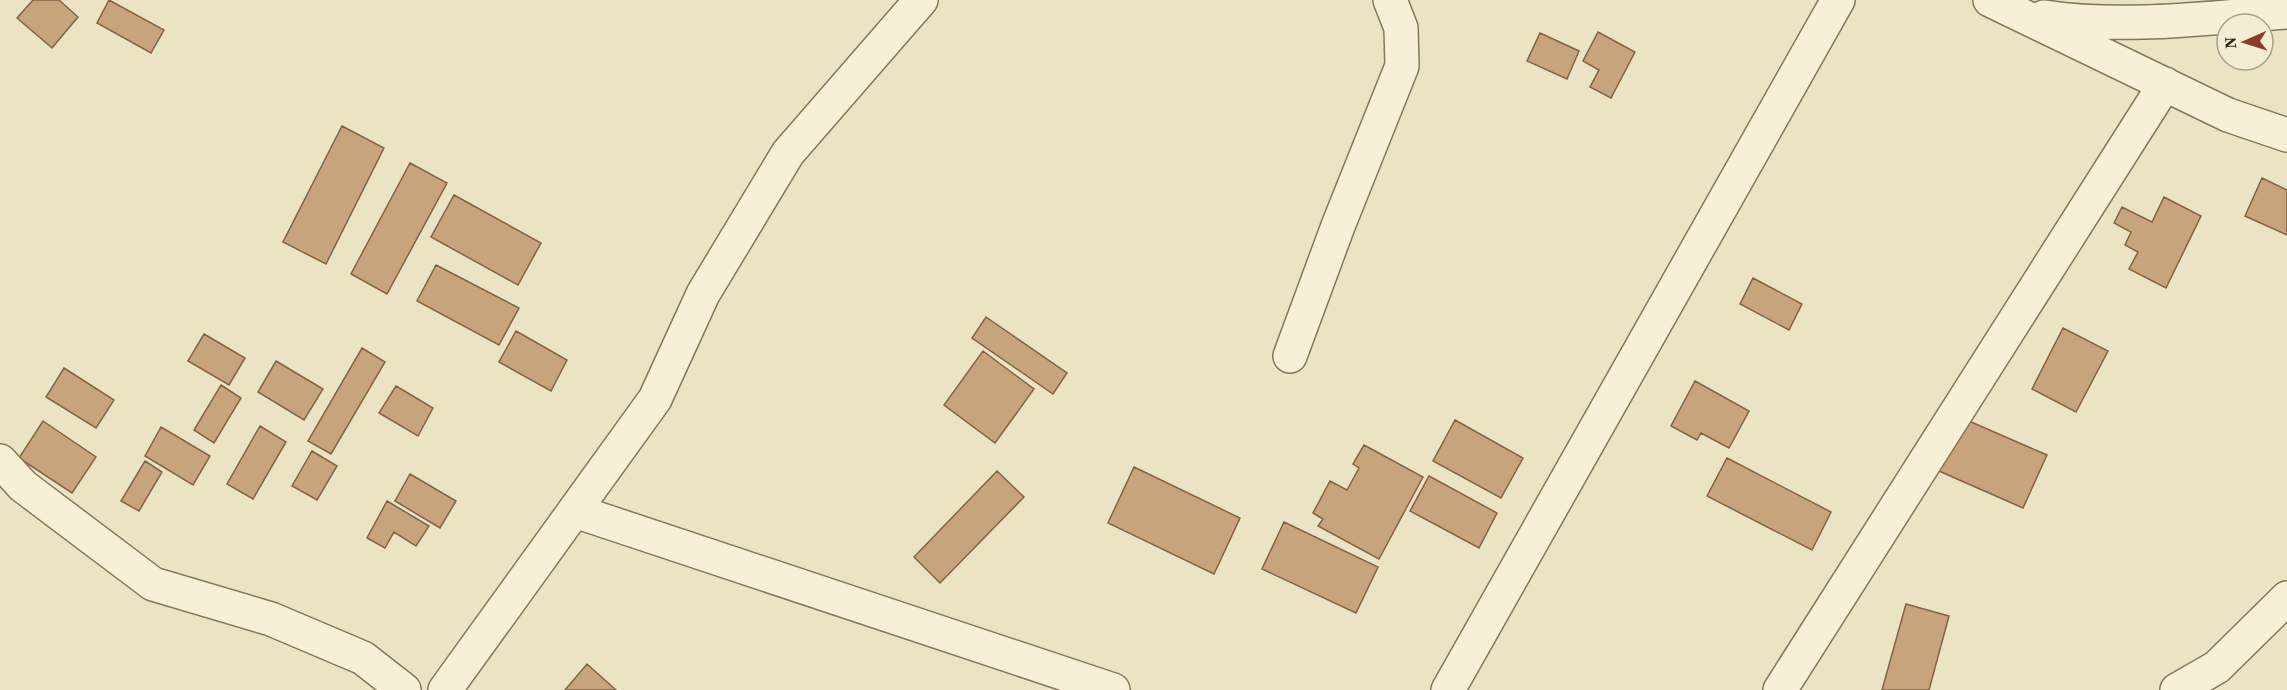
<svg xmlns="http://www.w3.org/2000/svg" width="2287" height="690" font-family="'Source Serif 4',serif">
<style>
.building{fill:#c7a47c;stroke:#826343;stroke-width:1.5}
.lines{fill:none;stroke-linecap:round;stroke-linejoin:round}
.minor-casing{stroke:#84765b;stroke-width:36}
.minor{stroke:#f6f1d6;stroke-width:33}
</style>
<rect width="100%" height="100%" fill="#ebe4c4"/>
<path class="building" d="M33,0h26l19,17 -26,31 -35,-30z
M109,0l55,30 -13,23 -54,-30z
M1598,32l37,20 -24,46 -21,-11 9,-17 -16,-9z
M1540,33l39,18 -12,28 -40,-18z
M342,126l42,22 -58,116 -43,-22z
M410,163l37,20 -60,111 -36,-20z
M2262,178l25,12v45l-42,-19z
M454,195l87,48 -23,42 -87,-48z
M2164,197l37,19 -35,72 -37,-19 9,-17 -13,-7 6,-13 -17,-9 8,-16 30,15z
M436,265l83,43 -20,37 -82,-44z
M1753,278l49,26 -13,26 -49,-26z
M986,317l81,56 -14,21 -81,-56z
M2063,328l45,23 -32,61 -44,-23z
M516,331l51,29 -16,31 -52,-29z
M204,334l41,24 -16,27 -41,-24z
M362,348l23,14 -54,92 -23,-13z
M983,351l51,38 -39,54 -51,-38z
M276,361l47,28 -19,31 -46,-28z
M64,368l50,32 -18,28 -50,-31z
M1695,381l54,30 -20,37 -28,-15 -4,7 -26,-14z
M221,385l20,13 -27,45 -20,-13z
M396,386l37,22 -15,28 -39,-23z
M1962,418l85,37 -24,53 -84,-37z
M1455,420l68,38 -22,40 -68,-37z
M43,421l53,36 -24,36 -53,-35z
M260,426l26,16 -33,57 -26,-15z
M161,427l49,29 -17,29 -48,-29z
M1364,445l59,32 -44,82 -61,-33 5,-7 -10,-6 17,-32 17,9 12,-22 -6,-4z
M312,451l25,15 -20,34 -25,-14z
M1727,458l104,54 -19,38 -105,-54z
M145,461l17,11 -23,39 -18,-10z
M1134,467l106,51 -26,56 -106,-51z
M997,471l27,26 -84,86 -26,-26z
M410,474l46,27 -16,27 -45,-27z
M1429,476l68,37 -18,35 -69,-37z
M387,501l42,25 -13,20 -22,-14 -9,16 -18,-10z
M1284,522l94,45 -22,46 -94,-44z
M1906,604l43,12 -20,74h-47z
M587,664l29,26h-51z"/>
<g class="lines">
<g class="minor-casing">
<path id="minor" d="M1990,0l238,115 59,20
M2044,17c80,12 162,1 243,-5
M1290,356l48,-130 64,-160 -1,-38 -11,-28
M0,461l23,25 130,98 118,35 92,39 41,32
M575,511l538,179
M445,690l210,-291 48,-105 85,-141 133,-153
M1448,690l390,-690
M1780,690l385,-606
M2177,690l40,-23 70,-69"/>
</g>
<use href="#minor" class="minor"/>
</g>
<g transform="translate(2245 42) rotate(267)"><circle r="28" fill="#f3edd3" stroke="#a7a08b" stroke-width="1.5"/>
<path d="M0-4.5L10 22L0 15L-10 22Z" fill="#8f3a2f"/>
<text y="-9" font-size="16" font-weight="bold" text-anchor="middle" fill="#352c1e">N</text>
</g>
</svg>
